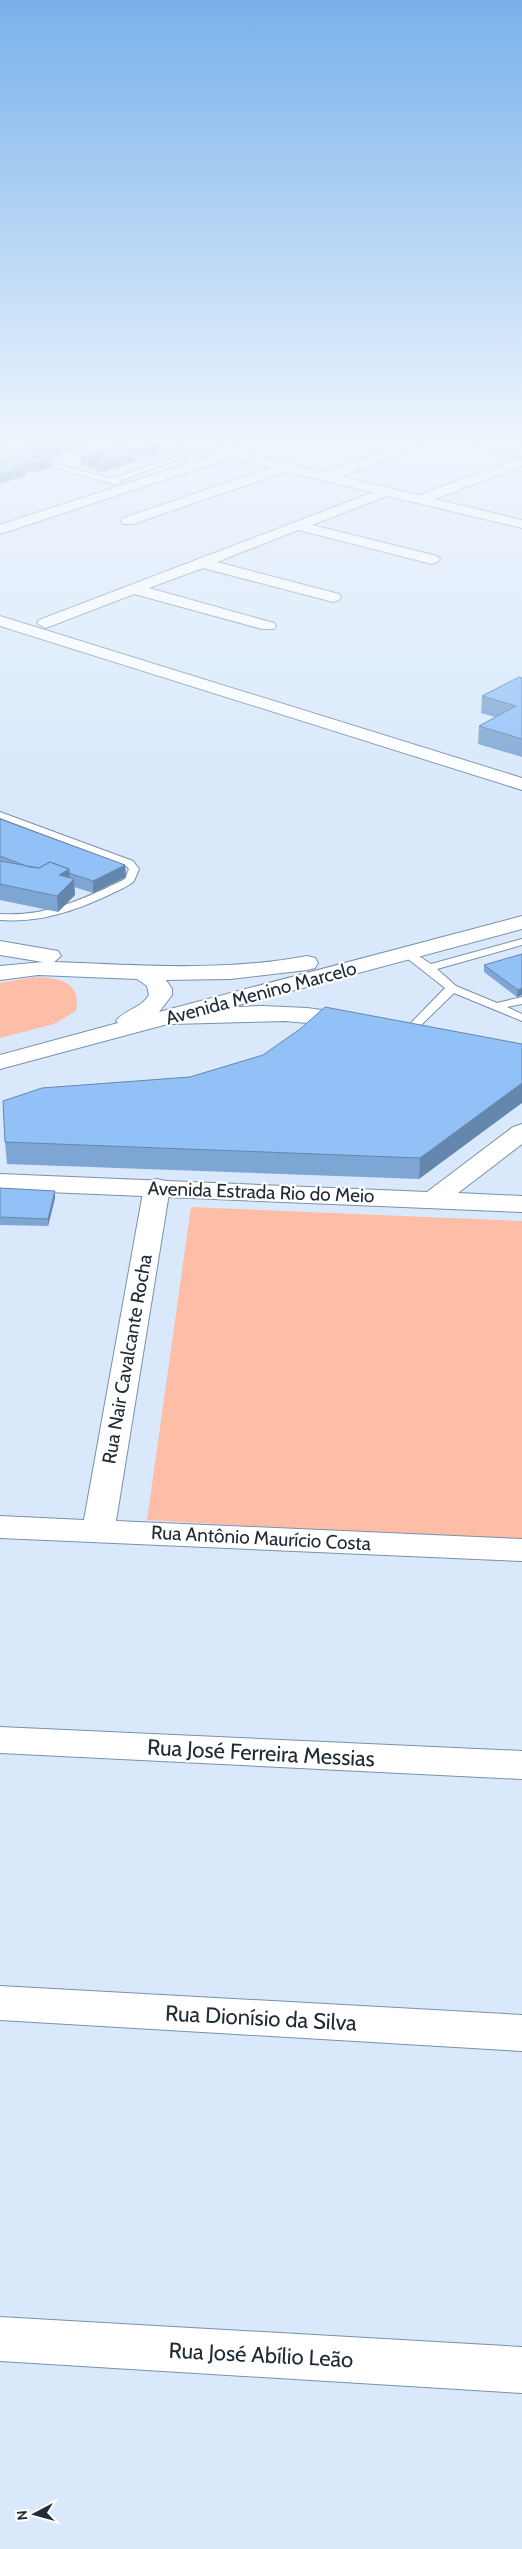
<svg xmlns="http://www.w3.org/2000/svg" width="522" height="2549" font-family="Cabin,sans-serif">
<style>
.green{fill:#febda7}
.lines{fill:none;stroke-linecap:round;stroke-linejoin:round}
.lane-casing{stroke:#7991ac;stroke-width:2}
.street-casing{stroke:#7991ac;stroke-width:2}
.secondary-casing{stroke:#7991ac;stroke-width:2}
.primary-casing{stroke:#7991ac;stroke-width:2}
.lane{fill:#fff;fill-rule:evenodd}
.street{fill:#fff;fill-rule:evenodd}
.secondary{fill:#fff;fill-rule:evenodd}
.primary{fill:#fff;fill-rule:evenodd}
.wall{fill:#7da6d4}
.shaded-wall{fill:#6687ad}
.building{fill:#91c1f7;stroke:#6687ad}
.labels{text-anchor:middle;dominant-baseline:central;stroke-width:4.5;stroke-linejoin:round;paint-order:stroke}
.street-label{font-size:19px;fill:#212b36;stroke:#fff}
.near-street-label{font-size:22px;fill:#212b36;stroke:#fff}
</style>
<rect width="100%" height="100%" fill="#d9e9fb"/>
<path class="green" d="M35,977c23,1 47,4 41,34l-22,13 -54,14v-55z
M191,1207l331,14v321l-375,-22z"/>
<g class="lines">
<g class="lane-casing">
<path id="lane" d="M27,441h10l-29,10 104,28 68,-24 -56,-14h11l55,14 -71,26 2,2 -3,2 -118,-32v-4z
M0,812l133,49 6,8 -5,12c-6,6 -16,9 -23,13 -36,17 -71,29 -111,26v-6c46,3 84,-15 125,-35l4,-10 -4,-4 -125,-47z
M522,939v6l-85,24 19,17 41,17 25,-6v7l-15,3 15,7v7l-68,-28 -40,39h-8v-4l39,-40 -42,-33v-4h8l20,13z"/>
</g>
<g class="street-casing">
<path id="street" d="M255,441h20l-2,3 -273,90v-9z
M410,441h19l-2,3 -94,36 -5,1 -7,-4 2,-3z
M459,441h27l36,7v8l-56,-11z
M522,457v9l-95,36h-10l-2,-3 2,-3z
M286,463l5,1 2,3 -2,3 -158,54h-10l-2,-3 2,-3z
M387,487l7,4 -2,3 -80,31 125,31 3,3 -3,3 -5,2 -134,-34 -81,32 122,32 2,3 -2,3 -6,2 -130,-34 -54,20 125,35 2,3 -2,3h-12l-128,-35 -83,32 -6,2 -8,-5 2,-3z
M0,616l522,162v12l-522,-164z
M157,1179l9,2 4,6 -54,334 406,18v22l-522,-23v-22l84,4 60,-333 4,-6z
M0,1727l522,24v28l-522,-26z
M0,1986l522,29v36l-522,-31z
M0,2317l522,30v46l-522,-32z"/>
</g>
<g class="secondary-casing">
<path id="secondary" d="M168,441h24l330,79v8l-347,-83z
M262,1006l45,2 53,7 4,5 -4,5 -8,2 -67,-6 -113,3 -8,-2 -4,-5 4,-5 8,-2z
M522,1124v20l-64,49 64,3v16l-522,-22v-16l427,18 86,-65z"/>
</g>
<g class="primary-casing">
<path id="primary" d="M522,916v13l-522,140v-14l118,-32 -2,-2c9,-12 26,-13 33,-26l-2,-9 -10,-7 -99,-4 -38,5v-14l43,-4 -43,-7v-14l58,10 3,5 -7,6c85,3 169,10 253,-6l8,2 3,5 -3,5 -8,2 -77,9 -64,1 6,9v6l-13,17z"/>
</g>
<use href="#lane" class="lane"/>
<use href="#street" class="street"/>
<use href="#secondary" class="secondary"/>
<use href="#primary" class="primary"/>
</g>
<path class="wall" d="M34,441h68l-11,3 -9,1v2l-32,11 -9,-3v-1h-5l-8,-2 -1,-9z
M146,441v3h14v9l-15,5 -9,-1v4l-32,11 -9,-2v-3l-5,1 -9,-2v-9z
M38,455v3l14,9 -17,6 -9,-2v5l-26,-14z
M522,678v79l-44,-13 1,-18 16,-9 -14,-4 1,-17z
M0,819l125,46 1,12 -33,16 -19,-6 1,8 -17,17 -58,-12z
M522,954v41l-5,2 -33,-25v-7z
M522,1044l-103,135 -412,-15 -2,-22 185,-65z
M0,1188l55,3v7l-7,28 -48,-1z"/>
<path class="shaded-wall" d="M74,441h8v6l-32,11 -1,-9 -9,-2 1,7h-5v-9z
M91,441h11l-11,3z
M146,441v8l14,-5v9l-15,5 -1,-8 -3,-7z
M134,448l1,5 1,-1v9l-32,11 -1,-9 25,-13z
M38,455v8l13,-4 1,8 -17,6v-9l-3,-7z
M98,457v5l-3,-1v6l-5,1 -1,-9z
M25,462l1,14 -26,8v-9l18,-10z
M125,865l1,12 -33,16v-12z
M69,869l1,14 4,-4 1,16 -17,17 -1,-16 2,-21z
M522,988v7l-5,2 1,-7z
M522,1083v20l-103,76 1,-21z
M55,1191v7l-7,28v-7z"/>
<path class="building" d="M34,441h40l-25,8 -9,-2 9,-3 -13,1 -9,-2z
M131,441h15l-5,2 4,1 6,-2 9,2 -16,6 -10,-2 -6,2 8,2 -33,11 -8,-2 8,-3 -5,-1 -9,2 -8,-2z
M29,453l9,2 -6,2 4,1 6,-2 9,3 -16,5 -10,-2 -7,3 8,2 -26,8v-13z
M519,677l3,1v61l-43,-13 37,-20 -34,-10z
M0,819l125,46 -32,16 -24,-8v-4l-19,-7 -11,6 -10,-1 -29,-11z
M0,861l39,7 11,-6 19,7 -10,6 15,4 -17,17 -57,-12z
M522,954v34l-4,2 -34,-25z
M325,1007l197,37v39l-102,75 -415,-16 -2,-41 39,-13 148,-11 73,-22 37,-26z
M0,1188l55,3 -7,28 -48,-2z"/>
<linearGradient id="sky" x2="0" y2="1"><stop stop-color="#78b1eb"/><stop offset="0.55" stop-color="#eef5fd"/><stop offset="1" stop-color="#eef5fd" stop-opacity="0"/></linearGradient>
<rect width="522" height="798" fill="url(#sky)"/>
<g class="labels">
<g class="street-label">
<text transform="translate(261 993) rotate(-15)">Avenida Menino Marcelo</text>
<text transform="translate(261 1192) rotate(2)">Avenida Estrada Rio do Meio</text>
<text transform="translate(127 1359) rotate(-80)">Rua Nair Cavalcante Rocha</text>
<text transform="translate(261 1538) rotate(3)">Rua Antônio Maurício Costa</text>
</g>
<g class="near-street-label">
<text transform="translate(261 1753) rotate(3)">Rua José Ferreira Messias</text>
<text transform="translate(261 2018) rotate(3)">Rua Dionísio da Silva</text>
<text transform="translate(261 2355) rotate(3)">Rua José Abílio Leão</text>
</g>
</g>
<g transform="translate(35 2514) rotate(264)" stroke="#ffffff" stroke-width="4" paint-order="stroke">
<path d="M0-4L9 19L0 12L-9 19Z" fill="#212b36"/>
<text y="-8" font-size="14" font-weight="bold" text-anchor="middle" fill="#212b36">N</text>
</g>
</svg>
